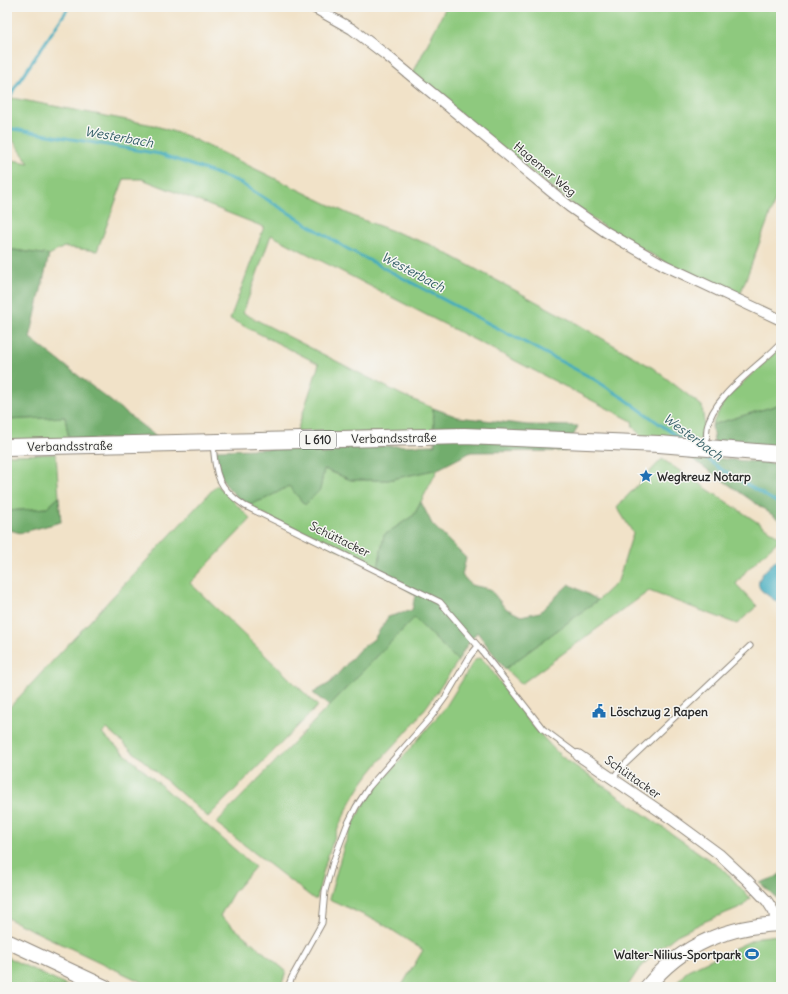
<svg xmlns="http://www.w3.org/2000/svg" width="788" height="994" font-family="Delius,sans-serif">
<style>
.green{fill:#8ec97e;stroke:#5c7a54}
.forest{fill:#72ad6d;stroke:#4e6c4c}
.water{fill:#3fabbe;stroke:#356b74}
.lines{fill:none;stroke-linecap:round;stroke-linejoin:round}
.stream{stroke:#3fabbe;stroke-width:3}
.lane-casing{stroke:#8e867a;stroke-width:7}
.street-casing{stroke:#8e867a;stroke-width:12}
.secondary-casing{stroke:#8e867a;stroke-width:16}
.primary-casing{stroke:#8e867a;stroke-width:18}
.lane{stroke:#fff;stroke-width:5}
.street{stroke:#fff;stroke-width:10}
.secondary{stroke:#fff;stroke-width:14}
.primary{stroke:#fff;stroke-width:16}
.labels{text-anchor:middle;dominant-baseline:central;stroke-width:3;stroke-linejoin:round;paint-order:stroke}
.shield{fill:#f6f6f2;stroke:#686867;stroke-width:1}
.shield-label{font-size:11px;font-weight:bold;fill:#2b2b2b}
.street-label{font-size:12px;fill:#2b2b2b;stroke:#f6f6f2}
.poi-label{font-size:12px;font-weight:bold;fill:#2b2b2b;stroke:#f6f6f2;text-anchor:start}
.water-label{font-size:13px;font-style:italic;fill:#335e66;stroke:#f6f6f2}
</style>
<rect width="100%" height="100%" fill="#f6f6f2"/>
<filter id="ink" filterUnits="userSpaceOnUse"><feTurbulence type="fractalNoise" baseFrequency=".025" numOctaves="2"/><feDisplacementMap in="SourceGraphic" scale="8" xChannelSelector="R" yChannelSelector="G"/><feConvolveMatrix kernelMatrix="1 2 1 2 8 2 1 2 1" color-interpolation-filters="sRGB"/></filter>
<filter id="wash" filterUnits="userSpaceOnUse"><feTurbulence type="fractalNoise" baseFrequency=".012" numOctaves="4" result="noise"/><feDisplacementMap in="SourceGraphic" scale="16" xChannelSelector="R" yChannelSelector="G"/><feGaussianBlur stdDeviation="0.9" result="paint"/><feColorMatrix in="noise" values="0 0 0 0 0 0 0 0 0 0 0 0 0 0 0 0 0 1.4 0 .05"/><feComposite in="paint" operator="in"/></filter>
<g filter="url(#wash)">
<rect width="100%" height="100%" fill="#f1e2c8"/>
<path class="green" d="M446,7h335v178l-41,110 -75,-33 -58,-33 -35,-25 -160,-129z
M12,98l141,27 34,11 168,81 76,28 143,77 79,46 49,38 2,17 -3,17 -60,-4 -8,-9 -1,-6 -361,-186 -28,78 159,82 31,13 1,24 -138,2 23,-70 -89,-45 34,-92 -122,-48h-18l-27,72 -33,-4 -15,8 -42,-6v-90l22,4 -22,-31v-22z
M781,347v57l-69,21 13,-26z
M65,417l4,23 -62,1v-21z
M56,454l3,43 -12,11 -40,3v-56z
M662,459l119,79 -35,33 -10,13 21,22 -20,18 -88,-33 -128,93 -16,-15 93,-69 20,-19 15,-48 -16,-26z
M324,469l27,11h37l50,-11 -24,46 -30,20 -6,33 -133,-62 20,-7 24,-13 16,19 15,-15z
M217,485l34,34 -61,64 128,123 -110,111 -101,-88 -5,5 153,133 -22,26 -13,23 66,55 -5,16h-129l-145,-69v-208z
M414,618l44,43c-13,19 -26,39 -40,57 -17,22 -38,40 -54,63 -24,35 -39,76 -47,118h-3l-98,-76z
M478,658l4,1 5,5c23,32 45,64 74,92l164,115 25,27 -7,8 -37,15 -29,14 -23,18 -17,19 -10,15h-226l22,-37 -42,-27 -52,-24 15,-53 9,-23 17,-28 75,-87 29,-47z
M779,935l2,3v49h-108l15,-17 71,-33z
M7,957l62,30h-62z"/>
<path class="forest" d="M7,249l42,6 -19,83 128,100 -89,2 -4,-23 -58,3z
M781,404v44l-67,-6 -2,-17z
M433,408l25,9 70,8 50,1 -12,25 -95,1 -33,17 -50,11h-37l-27,-11 -4,21 -15,15 -16,-19 -24,13 -20,7 -20,-22 -6,-13 -3,-21 219,-5z
M688,456l93,8v57z
M59,497l2,25 -41,11 -13,-4v-18l40,-3z
M421,502l11,22 34,34 -4,17 9,10 19,4 15,19 16,8 19,-4 29,-28 29,16 -93,69 -28,-37 -12,16 -7,13 -44,-43 -85,88 -16,-13 17,-10 29,-33 15,-11 14,-22 24,-7 3,-15 -37,-27 6,-33 30,-20z
M781,873v29l-21,-19 16,-6z"/>
<path class="water" d="M781,556v49c-6,-5 -13,-9 -19,-14 -12,-12 11,-27 19,-35z"/>
<g class="lines">
<path class="stream" d="M7,104l7,-15 55,-82
M7,128l153,26 77,27 109,67 246,130 33,21 57,41
M701,454l20,15 60,36"/>
</g>
</g>
<g filter="url(#ink)">
<g class="lines">
<g class="lane-casing">
<path id="lane" d="M213,444c3,32 4,43 32,62l195,96 38,44 65,83 35,26
M706,446c1,-6 0,-12 1,-18 5,-32 53,-62 74,-85
M612,779l9,-11 129,-122
M288,987l4,-10 30,-54 3,-32 8,-29 14,-37 9,-18 13,-20 62,-70 16,-22 23,-39 8,-10"/>
</g>
<g class="street-casing">
<path id="street" d="M313,7l39,22 34,26 184,152 36,25 58,33 117,55
M578,755l92,63 49,36 28,26 20,21 7,11 2,12"/>
</g>
<g class="secondary-casing">
<path id="secondary" d="M7,941l98,46
M647,987c35,-43 80,-61 134,-63"/>
</g>
<g class="primary-casing">
<path id="primary" d="M7,447l457,-11 195,8 122,10"/>
</g>
<use href="#lane" class="lane"/>
<use href="#street" class="street"/>
<use href="#secondary" class="secondary"/>
<use href="#primary" class="primary"/>
</g>
</g>
<defs>
<g id="sight-bare" transform="scale(1.08)"><path d="M0-6L1.8-2.2L6-1.7L2.9 1.2L3.7 5.4L0 3.3L-3.7 5.4L-2.9 1.2L-6-1.7L-1.8-2.2Z" fill="#1f6fb2" stroke="#f6f6f2" stroke-width="2.5" paint-order="stroke"/></g>
<g id="civic-bare" transform="scale(1.08)"><path d="M-.6-6.5H3V-4.5H.6V-3L4-1V1h2V6H-6V1h2V-1L-.6-3ZM-1.2 2.5V6h2.4V2.5Z" fill="#1f6fb2" stroke="#f6f6f2" stroke-width="2.5" paint-order="stroke"/></g>
<g id="stadium-bare" transform="scale(1.08)"><path d="M0-5a6.5 5 0 1 0 0 10a6.5 5 0 1 0 0-10ZM-3.5-1.8h7v3.6h-7Z" fill="#1f6fb2" stroke="#f6f6f2" stroke-width="2.5" paint-order="stroke"/></g>
</defs>
<g fill-rule="evenodd">
<use href="#sight-bare" x="646" y="476"/>
<use href="#civic-bare" x="599" y="711"/>
<use href="#stadium-bare" x="752" y="954"/>
</g>
<g class="labels">
<rect class="shield" x="300" y="431" width="36" height="18" rx="3"/>
<g class="shield-label">
<text x="318" y="440">L 610</text>
</g>
<g class="street-label">
<text transform="translate(545 169) rotate(40)">Hagemer Weg</text>
<text transform="translate(394 438) rotate(-1)">Verbandsstraße</text>
<text transform="translate(70 446) rotate(-1)">Verbandsstraße</text>
<text transform="translate(340 539) rotate(26)">Schüttacker</text>
<text transform="translate(633 777) rotate(35)">Schüttacker</text>
</g>
<g class="poi-label">
<text x="657" y="476">Wegkreuz Notarp</text>
<text x="610" y="711">Löschzug 2 Rapen</text>
<text x="741" y="954" text-anchor="end">Walter-Nilius-Sportpark</text>
</g>
<g class="water-label">
<text transform="translate(119 137) rotate(10)">Westerbach</text>
<text transform="translate(413 272) rotate(28)">Westerbach</text>
<text transform="translate(693 437) rotate(36)">Westerbach</text>
</g>
</g>
<rect width="788" height="994" fill="none" stroke="#f6f6f2" stroke-width="24"/>
</svg>
